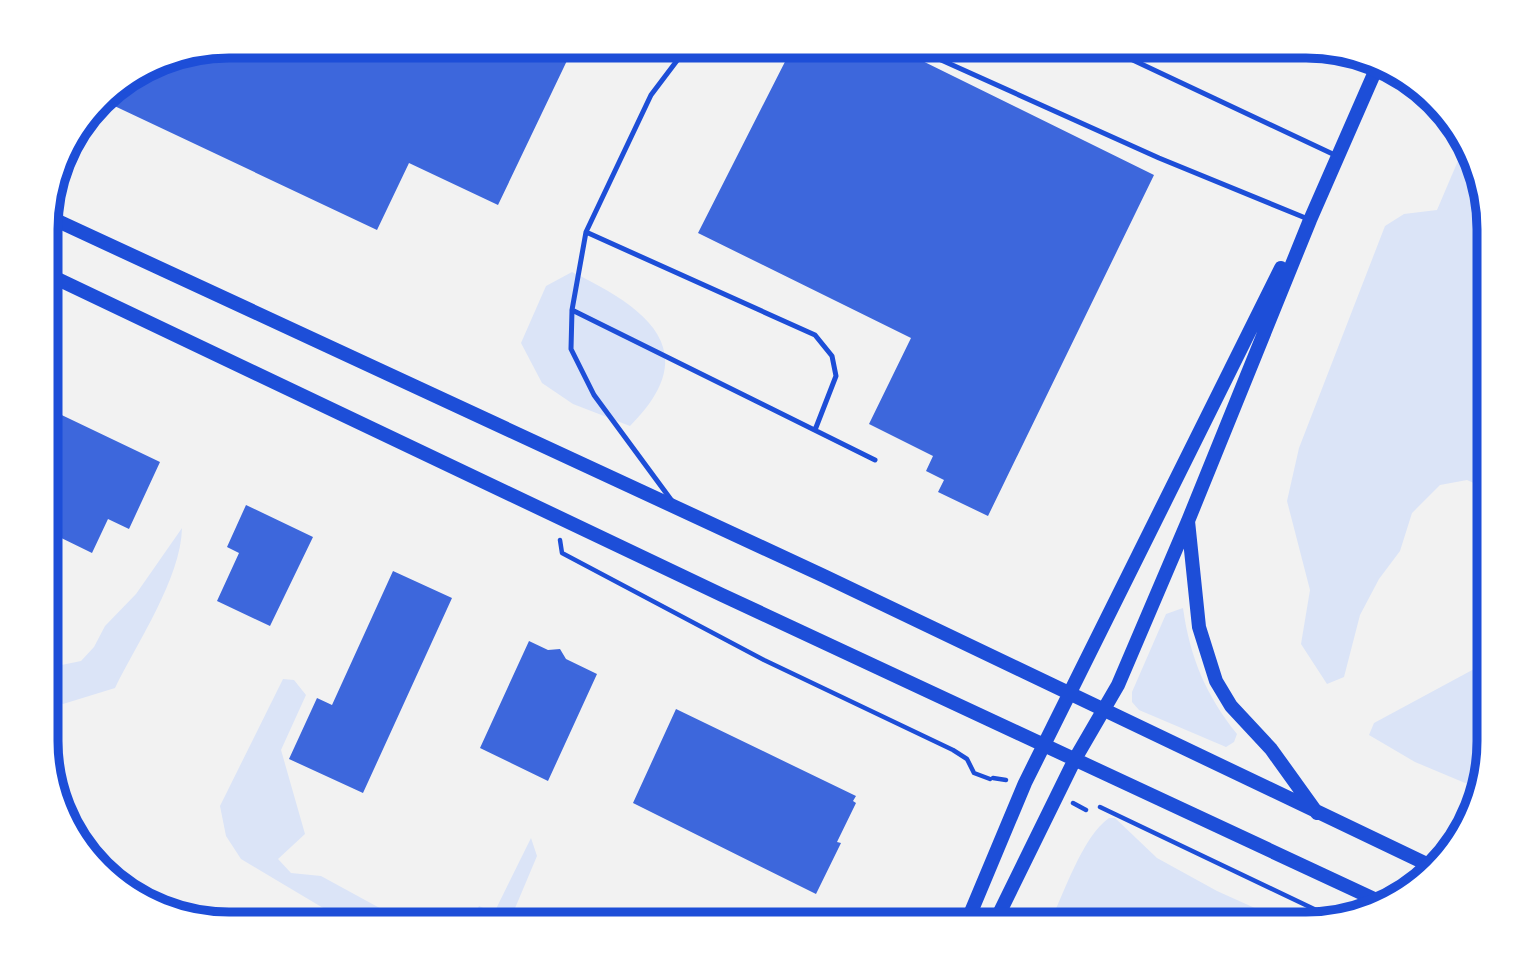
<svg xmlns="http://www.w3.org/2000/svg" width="1535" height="970" font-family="'Source Sans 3',sans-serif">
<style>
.green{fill:#dbe4f7}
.building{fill:#3d67dc}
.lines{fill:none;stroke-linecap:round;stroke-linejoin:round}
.path{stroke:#1d4ed8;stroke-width:4.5}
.service{stroke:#1d4ed8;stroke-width:5}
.secondary{stroke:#1d4ed8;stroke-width:14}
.rim{fill:none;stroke:#1d4ed8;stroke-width:9}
</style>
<rect width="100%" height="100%" fill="#f2f2f2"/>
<path class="green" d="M1466,142l23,74v274l-22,-10 -27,5 -28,28 -12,38 -21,28 -19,36 -16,62 -17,7 -26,-40 9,-54 -23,-89 12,-53 86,-222 19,-12 33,-4z
M572,272c74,36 134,78 58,154l-57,-22 -31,-21 -21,-40 25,-57z
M182,528c-1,50 -45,115 -67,160l-52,16 -16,-9v-27l34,-7 13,-14 11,-21 31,-32z
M1183,608c7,50 23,87 54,126l-3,8 -8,5 -87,-37 -7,-8v-10l34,-78z
M1489,656v97l-12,35 -62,-26 -46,-27 5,-12 102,-55z
M283,679l11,1 12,15 -25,55 24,84 -27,25 13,14 30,3 88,48h-59l-109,-65 -15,-23 -6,-30z
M1109,818h6l42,40 60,33 73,33h-241c15,-30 33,-87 60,-106z
M531,838l6,18 -24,57 13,11h-56l9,-18 15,7z"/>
<path class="building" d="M229,46h345l-76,159 -89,-42 -32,67 -271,-128 6,-14 47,-29z
M793,46h99l262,129 -166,341 -50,-24 6,-12 -18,-9 7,-15 -64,-32 42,-86 -213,-105z
M1191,46h28l-6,10z
M47,408l113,54 -31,67 -21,-10 -16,34 -45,-22z
M246,505l67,32 -43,89 -53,-25 22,-48 -12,-6z
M393,571l59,27 -89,195 -74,-34 28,-61 15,7z
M529,641l19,9 12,-1 6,10 31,15 -49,107 -68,-33z
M676,709l180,87 -3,5 3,2 -19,39 4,1 -25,51 -183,-91z"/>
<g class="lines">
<path class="path" d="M560,540l2,13 202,107 189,90 14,9 7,14 16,6
M993,778l13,2
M1073,803l13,7
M1100,807l235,112"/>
<path class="service" d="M910,46l249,112 149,61
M1103,46l234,110
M586,232l229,103 17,21 4,20 -21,54
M572,310l303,150
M672,501l-78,-106 -23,-46 1,-39 14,-78 65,-137 37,-49"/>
<path class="secondary" d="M47,216l777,360 609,291
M47,274l675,321 663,309
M1188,521l11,106 17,54 15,25 40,43 46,64
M966,924l59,-141 256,-515
M994,924l81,-165 43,-74 70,-164 122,-301 67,-153"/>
</g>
<path d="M0 0H1535V970H0ZM229 58H1306A171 171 0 0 1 1477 229V741A171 171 0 0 1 1306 912H229A171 171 0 0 1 58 741V229A171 171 0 0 1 229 58Z" fill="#fff" fill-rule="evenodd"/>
<path class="rim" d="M229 58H1306A171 171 0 0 1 1477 229V741A171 171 0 0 1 1306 912H229A171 171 0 0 1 58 741V229A171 171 0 0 1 229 58Z"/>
</svg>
